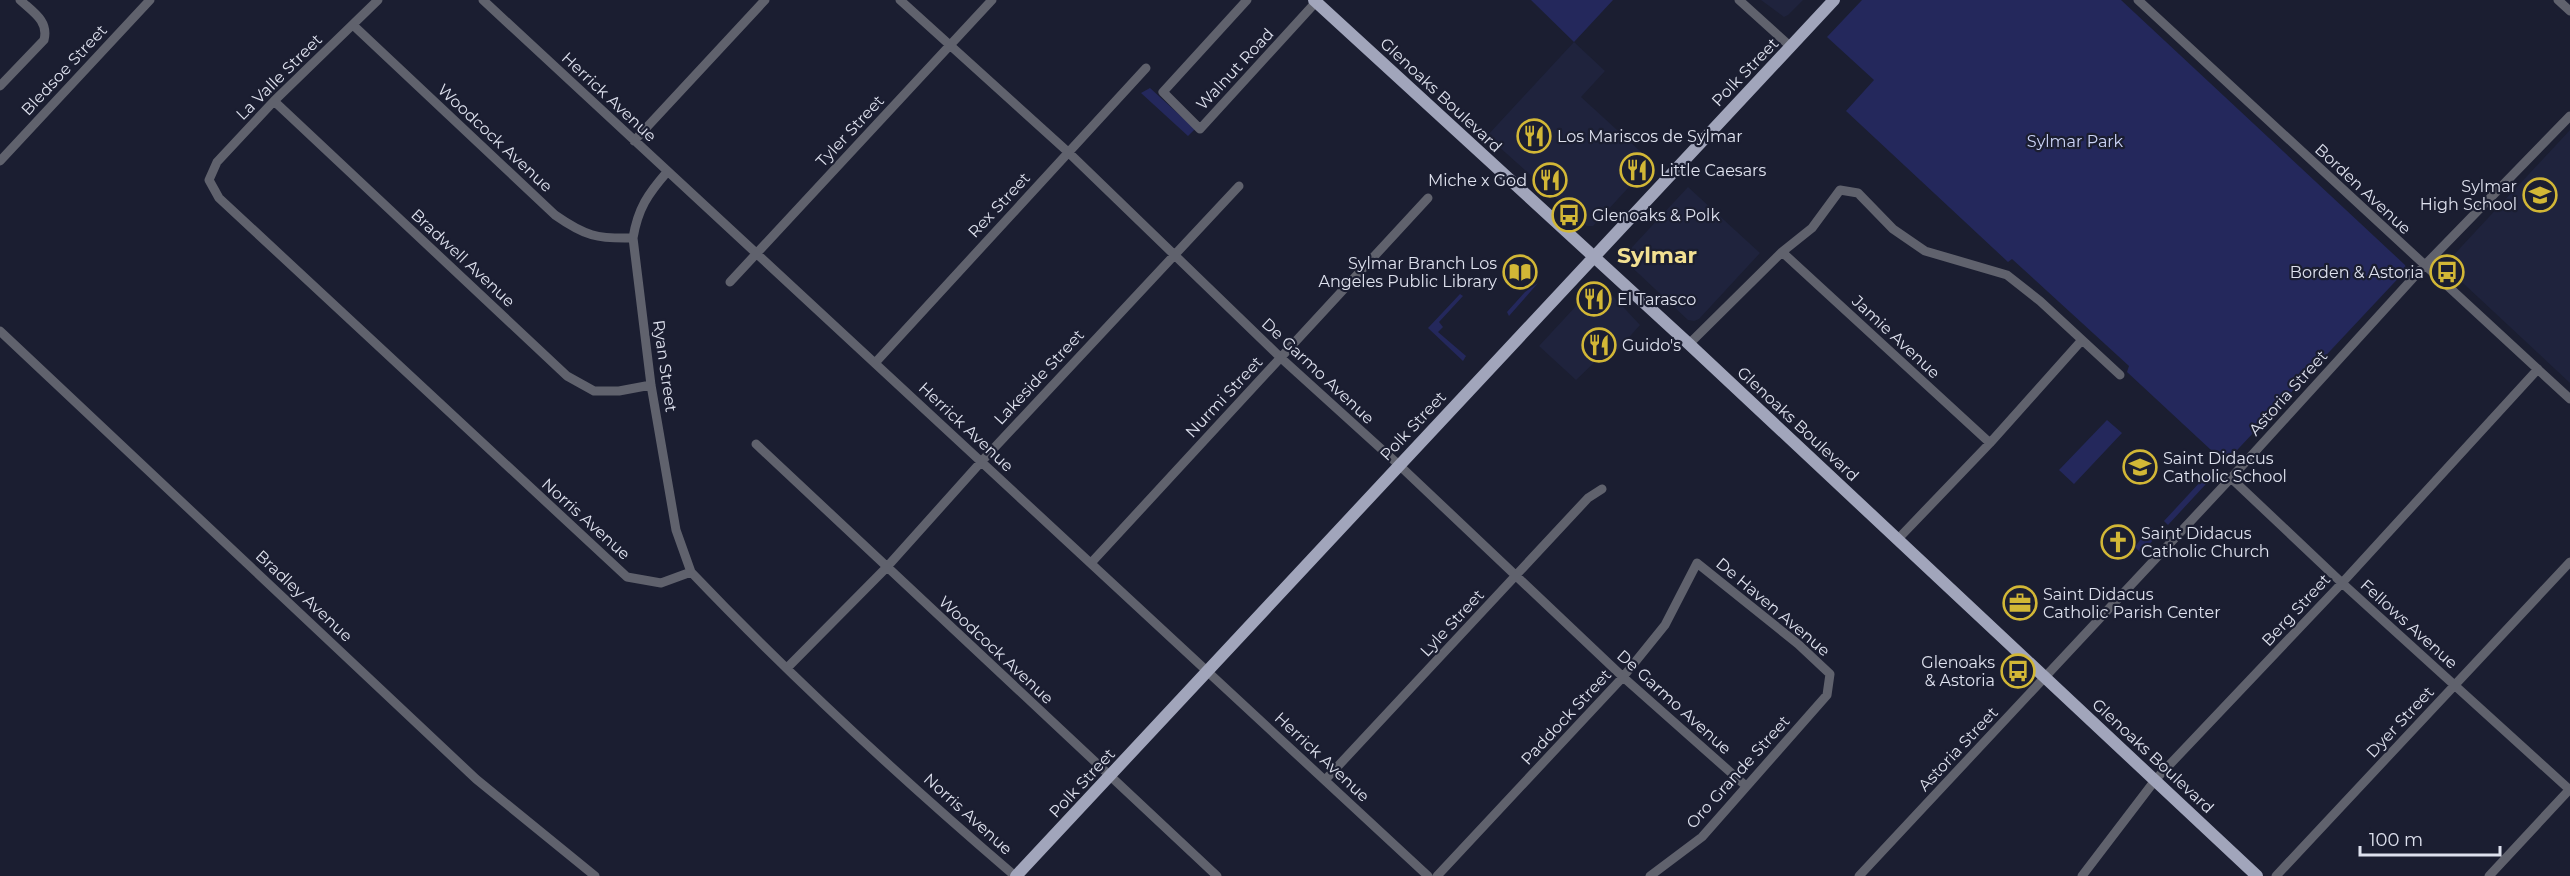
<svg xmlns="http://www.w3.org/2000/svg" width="2570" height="876" font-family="Montserrat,sans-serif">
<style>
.built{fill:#1f233d}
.green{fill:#24285c}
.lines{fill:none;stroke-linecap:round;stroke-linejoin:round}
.minor{stroke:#60626d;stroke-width:9}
.major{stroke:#a1a5bb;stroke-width:12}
.labels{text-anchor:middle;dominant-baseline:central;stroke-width:4.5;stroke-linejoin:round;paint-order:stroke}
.street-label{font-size:16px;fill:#dee1ee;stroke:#1b1e31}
.poi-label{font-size:16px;fill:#dee1ee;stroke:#1b1e31;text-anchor:start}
.park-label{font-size:16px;fill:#ccd4f7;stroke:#1b1e31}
.district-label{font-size:22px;font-weight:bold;fill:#f2e092;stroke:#1b1e31}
</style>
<rect width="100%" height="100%" fill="#1b1e31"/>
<path class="built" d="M1761,0h42l-15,15 -4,2z
M1574,42l31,29 -24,26 71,65 -59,64h-6l-100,-90z
M2570,130v253l-121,-113 -2,-5 2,-5z
M1688,187l72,66 -61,66 -5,2 -6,-1 -66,-62z
M1589,292h7l8,7 4,-5 5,2 27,29 -33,37 -6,-6 -25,24 -37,-34z"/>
<path class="green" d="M1531,0h82l-39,42z
M1862,0h259l284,265 1,5 -181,193 -98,-91 2,-6 -117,-107 -4,3 -162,-151 28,-31 -47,-43z
M1150,88l45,41 -7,7 -47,-43z
M1538,283l-29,33 -2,-4 18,-20z
M1460,294l3,2 -24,26 4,5 -5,5 28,24 -3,5 -35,-33z
M2107,420l15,13 -48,51 -15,-14z
M2214,467l4,4 -50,54 -4,-4z
M2150,526l9,8 -18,19 -6,-6z"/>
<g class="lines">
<path class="minor" d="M378,0l-104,101 -57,61 -8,18 10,18 408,379 34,6 30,-11c102,107 212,208 324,304
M483,0l945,876
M900,0l168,152 213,206 118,107 224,212 123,109
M1247,0l-84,92 37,37 116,-127
M1739,0l52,47
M2138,0l432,399
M2558,0l12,11
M353,25l202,190c30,21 42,24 78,23
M0,86l44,-46c5,-19 -11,-28 -24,-40
M274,101l293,275 27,15h25l32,-6
M634,141l131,-141
M0,161l150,-161
M667,172c-19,22 -29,36 -34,66l18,147 25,145 15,42
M1782,252l208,191
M730,282l262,-282
M0,331l476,448 119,97
M1689,344l93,-92 30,-24 28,-38 18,3 35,36 32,22 82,24 33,26 80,74
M875,363l271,-295
M756,444l461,432
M2231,478l111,105 228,207
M1897,540l93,-97 92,-103
M1091,563l337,-365
M787,668l99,-100 95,-106 258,-276
M1325,780l263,-282 14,-9
M1437,876l186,-199 42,-52 32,-62 101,81 32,30 -3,21 -125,142 -52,39
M1859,876l372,-398 193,-212 146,-150
M2082,876l74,-97 186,-196 196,-214
M2276,876l294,-314
M2489,876l81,-87"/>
<path class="major" d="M1314,0l375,344 568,532
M1016,876l818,-876"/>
</g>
<defs>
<g id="restaurant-ring" transform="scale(1.725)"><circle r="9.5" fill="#1b1e31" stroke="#d2b736" stroke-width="1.5"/><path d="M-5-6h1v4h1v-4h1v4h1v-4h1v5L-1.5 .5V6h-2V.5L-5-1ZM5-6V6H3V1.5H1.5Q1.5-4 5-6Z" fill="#d2b736"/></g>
<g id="school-ring" transform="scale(1.725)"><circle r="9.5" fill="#1b1e31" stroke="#d2b736" stroke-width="1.5"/><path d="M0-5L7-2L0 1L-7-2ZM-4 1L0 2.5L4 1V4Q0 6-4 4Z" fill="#d2b736"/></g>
<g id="bus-ring" transform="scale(1.725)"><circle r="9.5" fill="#1b1e31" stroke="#d2b736" stroke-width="1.5"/><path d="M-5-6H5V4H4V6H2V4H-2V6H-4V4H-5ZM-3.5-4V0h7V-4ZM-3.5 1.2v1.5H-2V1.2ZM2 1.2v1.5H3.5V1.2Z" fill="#d2b736"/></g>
<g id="library-ring" transform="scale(1.725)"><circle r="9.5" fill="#1b1e31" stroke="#d2b736" stroke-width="1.5"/><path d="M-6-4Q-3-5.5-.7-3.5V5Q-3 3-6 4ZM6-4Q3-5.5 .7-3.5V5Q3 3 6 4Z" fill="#d2b736"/></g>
<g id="church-ring" transform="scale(1.725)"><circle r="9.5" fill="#1b1e31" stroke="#d2b736" stroke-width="1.5"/><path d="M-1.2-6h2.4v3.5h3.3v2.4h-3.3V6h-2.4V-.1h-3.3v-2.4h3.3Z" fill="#d2b736"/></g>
<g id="office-ring" transform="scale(1.725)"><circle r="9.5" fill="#1b1e31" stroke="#d2b736" stroke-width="1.5"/><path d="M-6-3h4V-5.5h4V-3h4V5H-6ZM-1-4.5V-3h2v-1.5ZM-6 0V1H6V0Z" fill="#d2b736"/></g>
</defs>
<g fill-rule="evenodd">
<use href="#restaurant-ring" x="1534" y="136"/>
<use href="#restaurant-ring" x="1637" y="170"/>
<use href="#restaurant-ring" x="1550" y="180"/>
<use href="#school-ring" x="2540" y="195"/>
<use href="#bus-ring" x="1569" y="215"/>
<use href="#library-ring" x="1520" y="272"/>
<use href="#bus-ring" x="2447" y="272"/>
<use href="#restaurant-ring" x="1594" y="299"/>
<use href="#restaurant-ring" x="1599" y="345"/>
<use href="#school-ring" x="2140" y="467"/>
<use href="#church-ring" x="2118" y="542"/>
<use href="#office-ring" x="2020" y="603"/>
<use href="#bus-ring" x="2018" y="671"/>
</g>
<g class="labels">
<g class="street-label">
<text transform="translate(1235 69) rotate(-47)">Walnut Road</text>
<text transform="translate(64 70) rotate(-47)">Bledsoe Street</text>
<text transform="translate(1745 72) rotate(-46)">Polk Street</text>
<text transform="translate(279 77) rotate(-45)">La Valle Street</text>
<text transform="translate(1441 95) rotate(43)">Glenoaks Boulevard</text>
<text transform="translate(609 97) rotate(43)">Herrick Avenue</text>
<text transform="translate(850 131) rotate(-47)">Tyler Street</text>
<text transform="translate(495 138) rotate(43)">Woodcock Avenue</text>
<text transform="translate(2363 189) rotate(43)">Borden Avenue</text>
<text transform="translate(999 205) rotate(-47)">Rex Street</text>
<text transform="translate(463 258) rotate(43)">Bradwell Avenue</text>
<text transform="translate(1896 337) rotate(43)">Jamie Avenue</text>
<text transform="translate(665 366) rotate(82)">Ryan Street</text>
<text transform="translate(1318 371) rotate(43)">De Garmo Avenue</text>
<text transform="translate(1039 377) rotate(-47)">Lakeside Street</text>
<text transform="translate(2288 393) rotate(-48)">Astoria Street</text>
<text transform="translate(1224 397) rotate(-47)">Nurmi Street</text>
<text transform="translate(1798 424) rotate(43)">Glenoaks Boulevard</text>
<text transform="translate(1413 426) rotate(-47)">Polk Street</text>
<text transform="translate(966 427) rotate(43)">Herrick Avenue</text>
<text transform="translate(586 519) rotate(42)">Norris Avenue</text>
<text transform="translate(304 596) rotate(43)">Bradley Avenue</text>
<text transform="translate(1773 607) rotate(40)">De Haven Avenue</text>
<text transform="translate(2296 610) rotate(-47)">Berg Street</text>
<text transform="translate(1452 623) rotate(-47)">Lyle Street</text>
<text transform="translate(2409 624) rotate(42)">Fellows Avenue</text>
<text transform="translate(996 650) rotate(43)">Woodcock Avenue</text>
<text transform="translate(1674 702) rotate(42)">De Garmo Avenue</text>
<text transform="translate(1566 717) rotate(-47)">Paddock Street</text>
<text transform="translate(2400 722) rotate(-47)">Dyer Street</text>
<text transform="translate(1958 749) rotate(-47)">Astoria Street</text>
<text transform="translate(2153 756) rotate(43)">Glenoaks Boulevard</text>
<text transform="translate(1322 757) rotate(43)">Herrick Avenue</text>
<text transform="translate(1738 772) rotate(-48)">Oro Grande Street</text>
<text transform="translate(1082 783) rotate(-47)">Polk Street</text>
<text transform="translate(968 814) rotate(42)">Norris Avenue</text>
</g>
<g class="poi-label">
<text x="1557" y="136">Los Mariscos de Sylmar</text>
<text x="1660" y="170">Little Caesars</text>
<text x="1527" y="180" text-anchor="end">Miche x God</text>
<text x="2517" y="186" text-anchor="end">Sylmar<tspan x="2517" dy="18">High School</tspan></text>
<text x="1592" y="215">Glenoaks &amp; Polk</text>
<text x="1497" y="263" text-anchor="end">Sylmar Branch Los<tspan x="1497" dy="18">Angeles Public Library</tspan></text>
<text x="2424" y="272" text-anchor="end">Borden &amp; Astoria</text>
<text x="1617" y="299">El Tarasco</text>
<text x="1622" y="345">Guido's</text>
<text x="2163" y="458">Saint Didacus<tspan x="2163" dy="18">Catholic School</tspan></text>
<text x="2141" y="533">Saint Didacus<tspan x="2141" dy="18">Catholic Church</tspan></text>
<text x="2043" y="594">Saint Didacus<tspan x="2043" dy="18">Catholic Parish Center</tspan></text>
<text x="1995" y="662" text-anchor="end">Glenoaks<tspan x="1995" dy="18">&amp; Astoria</tspan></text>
</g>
<g class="park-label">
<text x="2075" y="141">Sylmar Park</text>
</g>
<g class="district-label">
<text x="1657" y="255">Sylmar</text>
</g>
</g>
<path d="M2360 846v9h140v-9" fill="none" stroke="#dee1ee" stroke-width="3"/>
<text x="2369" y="846" font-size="18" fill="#dee1ee" stroke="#1b1e31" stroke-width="4.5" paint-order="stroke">100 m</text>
</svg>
